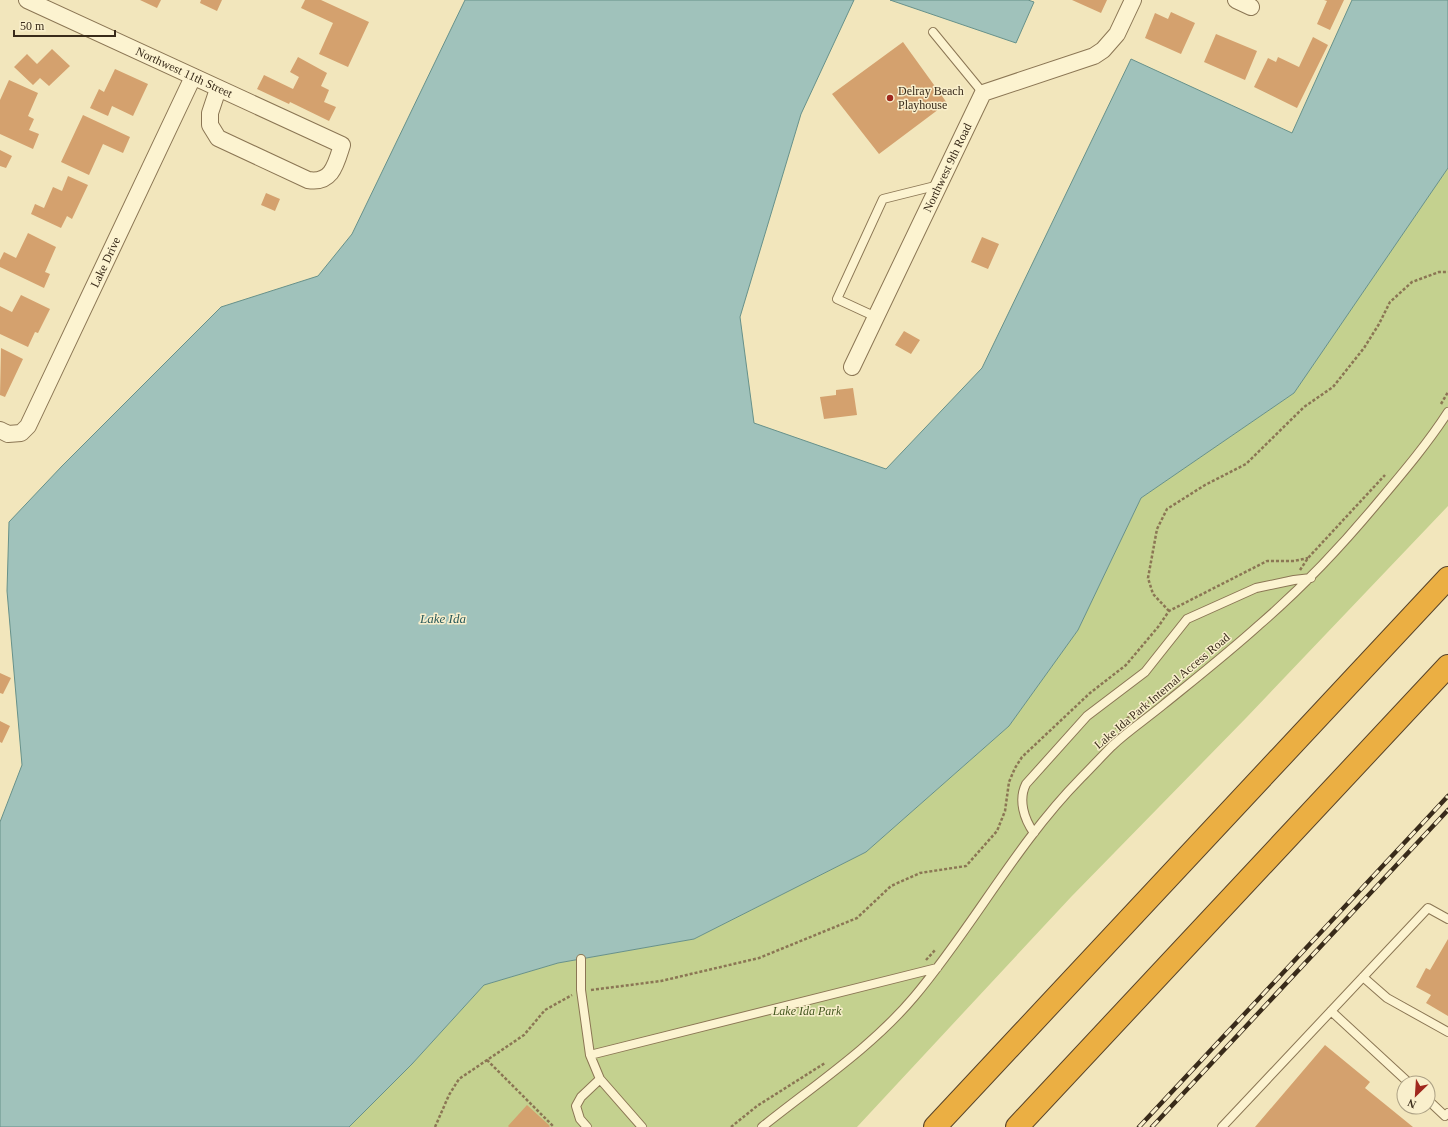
<svg xmlns="http://www.w3.org/2000/svg" width="1448" height="1127" font-family="Georgia,serif">
<style>
.green{fill:#c4d18f}
.water{fill:#a0c2bb;stroke:#67918a}
.building{fill:#d4a16e}
.lines{fill:none;stroke-linecap:round;stroke-linejoin:round}
.lane-casing{stroke:#8b7654;stroke-width:10}
.street-casing{stroke:#8b7654;stroke-width:18}
.highway-casing{stroke:#584329;stroke-width:24}
.path{stroke:#8b7654;stroke-width:2.5;stroke-dasharray:3 2;stroke-linecap:butt}
.lane{stroke:#fcf3d0;stroke-width:8}
.street{stroke:#fcf3d0;stroke-width:16}
.highway{stroke:#ebaf43;stroke-width:22}
.rail-casing{stroke:#392b1a;stroke-width:4.5}
.rail{stroke:#f9efcc;stroke-width:3;stroke-dasharray:9;stroke-linecap:butt}
.poi-dot{fill:#a0281e;stroke:#f9efcc;stroke-width:1.5}
.labels{text-anchor:middle;dominant-baseline:central;stroke-width:3;stroke-linejoin:round;paint-order:stroke}
.street-label{font-size:12px;fill:#392b1a;stroke:#f9efcc}
.poi-label{font-size:12px;fill:#392b1a;stroke:#f9efcc;text-anchor:start}
.park-label{font-size:12px;font-style:italic;fill:#44571f;stroke:#f9efcc}
.water-label{font-size:13px;font-style:italic;fill:#28595a;stroke:#f9efcc}
</style>
<rect width="100%" height="100%" fill="#f2e6bc"/>
<path class="green" d="M1448,168v338l-202,212 -175,179 -214,230h-508l63,-63 72,-79 74,-22 136,-24 172,-87 143,-126 69,-96 63,-132 153,-105z"/>
<path class="water" d="M465,0h389l-53,114 -61,203 14,106 132,46 96,-101 149,-309 161,74 60,-133h96v168l-154,225 -153,105 -63,132 -69,96 -143,126 -172,87 -136,24 -74,22 -72,79 -63,63h-349v-305l22,-57 -15,-174 2,-69 53,-56 159,-159 97,-31 34,-42z
M890,0h138l6,2 -18,41z"/>
<path class="building" d="M140,0h21l-4,8z
M201,0h21l-5,11 -17,-8z
M305,0h16l48,22 -21,45 -29,-13 14,-31 -32,-15z
M1072,0h35l-6,13z
M1324,0h20l-14,30 -13,-6 10,-23z
M1171,12l24,11 -14,31 -36,-16 10,-25 13,6z
M1216,34l41,17 -12,29 -41,-18z
M1313,37l15,8 -31,63 -43,-21 14,-29 8,4 2,-5 21,10z
M903,42l44,61 -68,51 -47,-60z
M52,49l18,17 -21,20 -9,-8 -7,7 -19,-18 13,-13 10,10z
M298,57l29,16 -6,13 8,4 -5,12 12,5 -7,14 -39,-19 -1,2 -32,-15 7,-14 29,14 6,-12 -9,-5z
M115,69l33,15 -15,32 -21,-10 -4,10 -18,-8 9,-19 5,3z
M9,80l29,13 -10,23 6,3 -5,11 10,4 -6,15 -33,-15v-34z
M83,115l47,22 -7,16 -20,-9 -14,31 -28,-13z
M0,150l12,6 -6,12 -6,-2z
M68,176l20,9 -16,34 -5,-3 -6,12 -30,-14 4,-10 9,4 9,-21 9,4z
M266,193l14,6 -5,12 -14,-6z
M28,233l28,14 -11,25 5,2 -6,14 -44,-21v-7l4,-8 12,6z
M982,237l17,7 -11,25 -17,-7z
M21,295l29,14 -12,24 -3,-1 -7,15 -28,-13v-28l12,6z
M904,331l16,9 -9,14 -16,-9z
M1,348l22,11 -18,38 -5,-2z
M853,388l4,27 -33,4 -4,-22 16,-2v-5z
M0,673l11,5 -8,16 -3,-1z
M0,721l10,5 -8,17 -2,-1z
M1448,939v77l-22,-13 5,-8 -15,-8 10,-19 4,2z
M1325,1045l45,37 -5,6 48,39h-158z
M527,1105l23,21 -1,1h-40l-1,-1z"/>
<g class="lines">
<g class="lane-casing">
<path id="lane" d="M933,32l50,61
M876,317l-39,-18 46,-100 56,-14
M1034,833c-10,-14 -16,-33 -8,-49l61,-68 58,-44 42,-53 69,-31 38,-8 17,-2
M581,959v31l9,65 10,24 42,48
M1363,977l24,21 61,34
M1331,1011l78,72
M590,1055l347,-87
M1428,1100l17,16 3,-3
M587,1127l-7,-8 -4,-13 5,-9 19,-18
M762,1127c51,-41 109,-79 152,-130 59,-70 102,-153 167,-219 10,-10 20,-21 31,-32 16,-15 34,-27 51,-41 32,-26 65,-52 96,-80 43,-37 79,-75 115,-118 26,-31 52,-61 74,-95
M1222,1127l206,-219 20,11"/>
</g>
<g class="street-casing">
<g id="street">
<path id="s1" d="M27,0l315,145c-6,19 -10,39 -34,35l-90,-42 -8,-13v-12l8,-24"/>
<path d="M1236,0l15,7"/>
<path id="s2" d="M852,367l131,-274 111,-37 9,-6 14,-16 16,-34"/>
<path id="s3" d="M0,430l8,4 13,-1 7,-7 165,-349"/>
</g>
</g>
<g class="highway-casing">
<path id="highway" d="M935,1127l513,-549
M1017,1127l431,-461"/>
</g>
<path class="path" d="M1441,404l7,-12
M1300,570l8,-12 77,-83
M1169,611l-16,-17 -5,-16 9,-49 10,-20 38,-24 41,-21 58,-57 29,-20 31,-39 15,-24 11,-22 22,-20 27,-10h9
M1115,728l59,-47
M926,960l10,-11
M591,990l70,-9 98,-23 98,-40 34,-32 29,-13 46,-7 31,-35 8,-20 4,-29 6,-14 7,-11 68,-64 36,-28 32,-38 11,-16 98,-50h27l14,-3
M487,1060l67,67
M435,1127l14,-32 10,-16 65,-44 21,-25 27,-15
M731,1127l26,-21 68,-43"/>
<use href="#lane" class="lane"/>
<use href="#street" class="street"/>
<use href="#highway" class="highway"/>
<g class="rail-casing">
<path id="rail" d="M1139,1127l309,-331
M1152,1127l296,-317"/>
</g>
<use href="#rail" class="rail"/>
</g>
<circle class="poi-dot" cx="890" cy="98" r="4"/>
<g class="labels">
<g class="street-label">
<text stroke="none"><textPath href="#s1" startOffset="173">Northwest 11th Street</textPath></text>
<text stroke="none"><textPath href="#s2" startOffset="221">Northwest 9th Road</textPath></text>
<text stroke="none"><textPath href="#s3" startOffset="213">Lake Drive</textPath></text>
<text transform="translate(1162 691) rotate(-40)">Lake Ida Park Internal Access Road</text>
</g>
<g class="poi-label">
<text x="898" y="91">Delray Beach<tspan x="898" dy="14">Playhouse</tspan></text>
</g>
<g class="park-label">
<text x="807" y="1011">Lake Ida Park</text>
</g>
<g class="water-label">
<text x="443" y="618">Lake Ida</text>
</g>
</g>
<g transform="translate(1416 1095) rotate(205)"><circle r="19" fill="#f9efcc" stroke="#aca185"/>
<path d="M0-3L7 15L0 10L-7 15Z" fill="#a0281e"/>
<text y="-6" font-size="11" font-weight="bold" text-anchor="middle" fill="#392b1a">N</text>
</g>
<path d="M14 30v6h101v-6" fill="none" stroke="#392b1a" stroke-width="2"/>
<text x="20" y="30" font-size="12" fill="#392b1a" stroke="#f9efcc" stroke-width="3" paint-order="stroke">50 m</text>
</svg>
